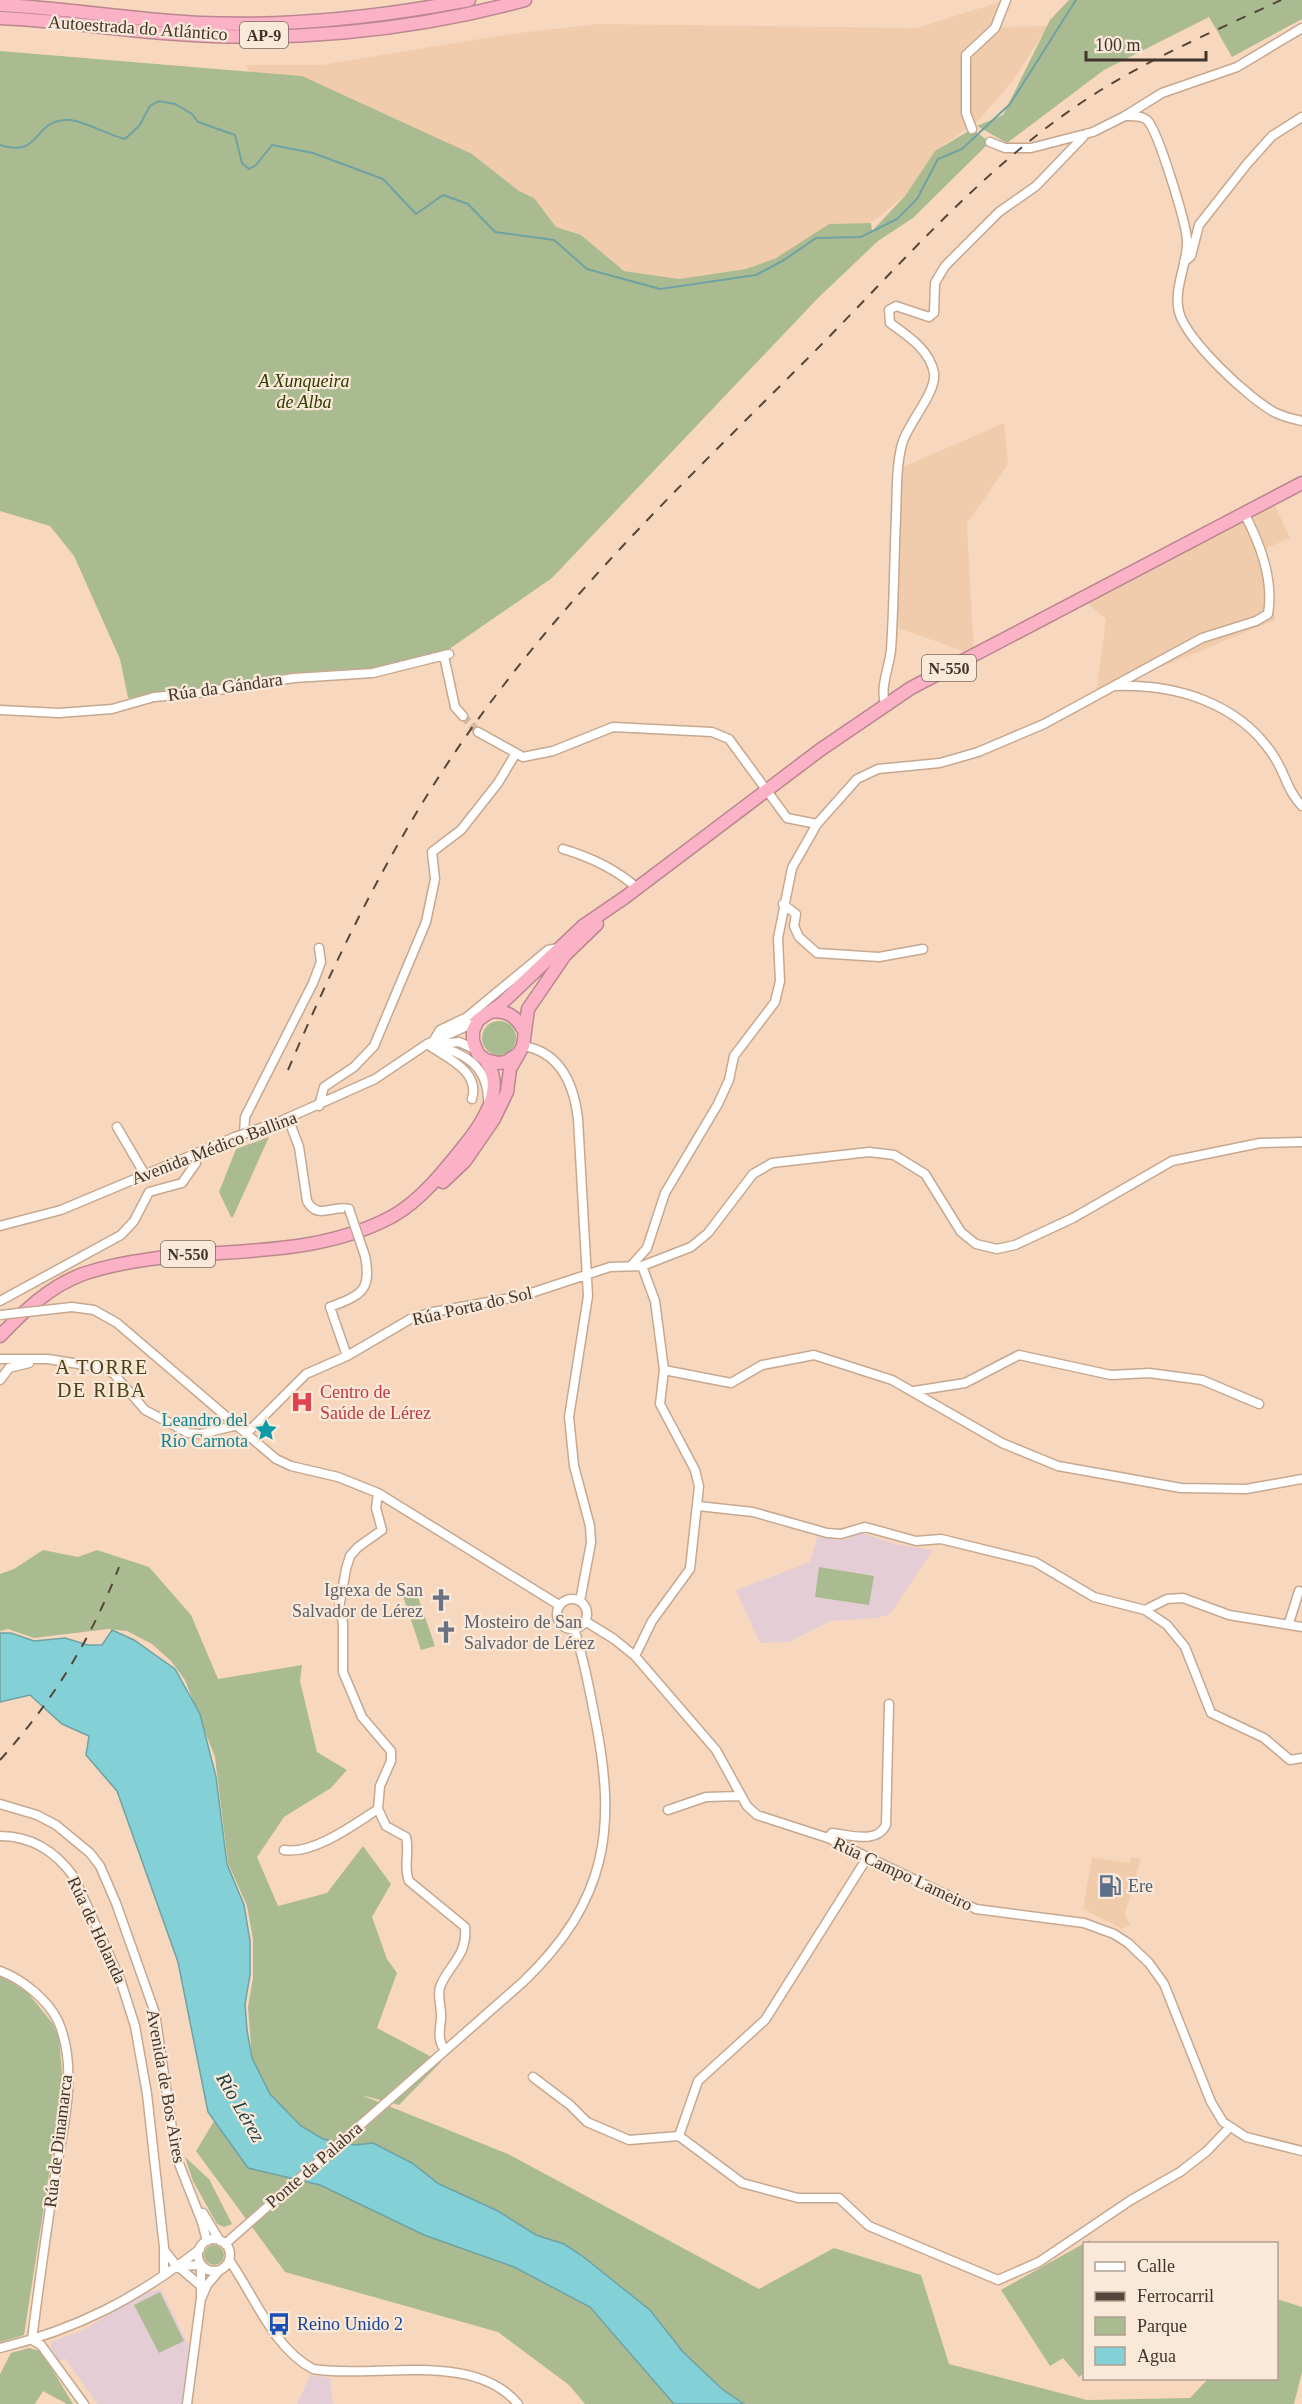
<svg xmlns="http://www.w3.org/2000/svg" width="1302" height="2404" font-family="'Times New Roman',serif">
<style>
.built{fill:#f0ccad}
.education{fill:#e5cdd6}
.green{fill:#abbb91}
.water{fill:#83d0d7;stroke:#6fa2a3;stroke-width:1.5}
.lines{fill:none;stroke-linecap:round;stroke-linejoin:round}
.stream{stroke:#6fa2a3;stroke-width:2}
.minor-tunnel{stroke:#d3b7a1;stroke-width:8;stroke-dasharray:8 4;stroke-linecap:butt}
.minor-casing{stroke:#c6a890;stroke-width:11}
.highway-casing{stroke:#ba8690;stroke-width:15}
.minor{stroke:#fff;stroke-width:8}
.highway{stroke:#fbb1c6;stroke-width:12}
.rail{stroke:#54463b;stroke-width:2;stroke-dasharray:10 10;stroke-linecap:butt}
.minor-bridge-casing{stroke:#c6a890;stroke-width:11;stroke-linecap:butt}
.minor-bridge{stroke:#fff;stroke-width:8}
.labels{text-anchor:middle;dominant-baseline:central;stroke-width:4.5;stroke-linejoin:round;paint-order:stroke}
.shield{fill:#fae8d8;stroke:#786b5f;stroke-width:1.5}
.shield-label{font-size:16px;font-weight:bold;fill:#41352b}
.street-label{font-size:18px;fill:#41352b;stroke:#fae8d8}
.park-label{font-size:18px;font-style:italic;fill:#2c3d00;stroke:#fae8d8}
.health-label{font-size:18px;fill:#be3a42;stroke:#fae8d8;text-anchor:start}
.culture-label{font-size:18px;fill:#0d838f;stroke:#fae8d8;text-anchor:end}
.worship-label{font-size:18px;fill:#5b616d;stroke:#fae8d8;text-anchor:end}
.service-label{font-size:18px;fill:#4e5e75;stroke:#fae8d8;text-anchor:start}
.transit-label{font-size:18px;fill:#164399;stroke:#fae8d8;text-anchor:start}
.neighbourhood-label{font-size:20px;letter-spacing:1.5px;fill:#494218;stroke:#fae8d8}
.water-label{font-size:20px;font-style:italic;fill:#1b4044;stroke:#fae8d8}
</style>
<rect width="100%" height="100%" fill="#f7d8be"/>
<path class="built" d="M1006,0l-11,27 53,-1 -35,55 -35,40 -43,30 -30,45 -34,27 -42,1 -53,34 -30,11 -67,10 -55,-8 -43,-36 -68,-20 -255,-130 -13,-20h76l189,-31 89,-10 317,4z
M1004,423l4,41 -41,60 7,131 -81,-29 5,-157z
M1272,499l18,39 -23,10 8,72 -179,74 10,-75 -25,-21z
M1092,1857l37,6 2,-6 10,2 -16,55 5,11 -8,4 -39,-20z"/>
<path class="education" d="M862,1533l37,12 34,5 -43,64 -12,4 -47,3 -42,21 -29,1 -24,-53 74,-28 7,-25 25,3z
M161,2289l28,57 -7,58h-85l-32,-46 -5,3 -9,-12v-7l32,-12 62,-37z
M310,2375l20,3 3,26h-36z"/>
<path class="green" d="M1069,0h233v19l-70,38 -23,-40 -105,53 -97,73 -30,-17 26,-11 47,-95z
M0,51l302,25 170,78 47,37 15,7 22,29 25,8 43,36 55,8 67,-10 30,-11 53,-34 42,-1 1,8 33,-35 30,-45 37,-22 18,13 -77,76 -35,23 -60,57 -266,280 -110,76 -24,3 -18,8 -7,-2 -16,6 -129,17 -120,12 -8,-39 -46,-103 -24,-30 -50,-15z
M482 1038a17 17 0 1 1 34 0a17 17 0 1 1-34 0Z
M269,1137l-36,80h-2l-12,-25 17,-43z
M43,1550l35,7 19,-7 52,17 42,48 27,64 84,-14 -2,16 17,71 30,18 -16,18 -47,29 -27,40 21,49 49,-13 36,-47 28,38 -19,33 15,42 10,14 -20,55 64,34 -42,43 -38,-10 147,59 251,135 75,-41 87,27 28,89 138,36 103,-2 18,-19 68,-1 1,-79 25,8v65l-8,32h-709l-16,-19 -71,-53 -213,-60 -89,-121 56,-93 -4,-51 5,-29v-39l-6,-33 -19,-43 -13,-106 -30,-77 -14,-19 -19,-17 -25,-13 -19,-2 -74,9 -26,-9 -8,2v-57l14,-5z
M819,1567l55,9 -5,29 -54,-8z
M415,1588l20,58 -14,4 -19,-57z
M0,1975l28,18 25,31 6,14 4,46 -39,251 -24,7z
M185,2157l24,22 23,45 -8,3 -7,-3 -24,-43z
M1090,2240l1,3 -7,1v129l-5,4 -16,-19 -13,8 -49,-76z
M204 2255a10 10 0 1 1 20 0a10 10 0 1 1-20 0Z
M160,2292l24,49 -25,12 -25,-48z
M29,2348l12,3 32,53h-6l-24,-13 -8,13h-35v-30l11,-21z"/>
<path class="water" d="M112,1630l22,10 41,29 25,45 16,63 11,87 17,41 6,36v34l-5,29 2,26 5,28 18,36 31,32 22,13 31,6 19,-2 39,20 27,21 59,27 38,24 28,9 17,11 69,55 33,42 39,37 22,15h-70l-84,-97 -76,-40 -90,-32 -104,-50 -72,-17 -40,-56 -30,-150 -61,-171 -31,-36 3,-19 -27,-12 -32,-29 -30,7v-69h11l23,8 31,-3 23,7h14z"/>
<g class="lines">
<path class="stream" d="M0,145c41,13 32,-22 64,-25 15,-2 44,15 61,19l14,-13 11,-20 9,-5 16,3 17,10 6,8 37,13 7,28 7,6 7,-4 16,-20 41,8 70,26 33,35 27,-19 25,9 27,28 59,8 33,29 73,20 96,-14 28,-15 32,-22 45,-1 36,-18 20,-20 21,-40 24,-10 48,-45 66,-104"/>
<path class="minor-tunnel" d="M463,716l15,16"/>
<g class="minor-casing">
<path id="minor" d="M1125,116c8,0 16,-1 22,4 11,10 39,103 40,120 1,24 -14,48 -8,72 8,29 71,88 97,101 8,4 17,6 26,8
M972,129l-6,-16v-58l29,-27 11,-28
M990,142l15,6h26l62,-16 32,-16 37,-23 75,-26 65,-39
M1184,262l7,-6 8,-31 48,-61 25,-28 30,-19
M444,656l11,51 8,9
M1116,686c60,-2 123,17 157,69 13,19 13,34 29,51
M885,704c-5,-18 4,-36 6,-54 3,-44 3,-89 5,-133 1,-25 0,-50 6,-73 6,-21 35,-52 32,-71 -4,-23 -27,-38 -44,-50l-1,-13 7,-4 33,11 5,-4 1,-30 10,-17 54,-54 37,-26 50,-52
M0,710l59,3 53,-4 42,-12 44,-4 96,-15 79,-5 76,-19
M478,732l45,25 30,-6 60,-24 99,5 17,7 58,79 30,6
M563,849c27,8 53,20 74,39
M783,904l13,10 -2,12 5,11 18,16 62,4 44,-8
M434,1040l6,-10 27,-13 81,-67 10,-2
M439,1044l20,-2 16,7
M435,1045c29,8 52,20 53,54
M430,1046c19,13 50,26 42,53
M523,1046c38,6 51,39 55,73l10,177 -19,121 5,49 16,60 1,17 -11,58
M319,1106l5,-19 30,-20 20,-21 52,-124 9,-43 -3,-27 29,-22 37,-47 18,-30
M288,1118l11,29 8,54c11,20 26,3 42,8
M281,1121l94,-42 52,-35 51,-23
M117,1127l27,46
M244,1134l1,-17 68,-134 8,-21 -2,-14
M0,1226l61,-16 174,-73
M631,1266l16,-18 18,-55 53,-89 11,-24 5,-24 41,-54 5,-21 -2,-43 14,-70 25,-44 40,-45 21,-10 62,-6 38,-11 66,-28 158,-86 54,-17 12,-7c6,-34 -8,-71 -24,-101
M0,1301l121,-66 13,-14 15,-29 33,-9 14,-20v-10
M72,1307l22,3 23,13 159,136 15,7 47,11 40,16 181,112
M347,1356l-17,-49c31,-12 42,-16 35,-51
M0,1359h48l55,9 11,6 31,36 43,23 13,1 37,-9
M664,1370l67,13 31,-18 52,-10 78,25 110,63 56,23 123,22 65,1 56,-10
M0,1380l9,-12 20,-5
M914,1391l51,-8 54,-28 92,20 38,-2 53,7 57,24
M247,1433l59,-59 41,-18 65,-38 21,-6 89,-16 88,-29 32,-1 49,-19 17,-14 45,-59 19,-11 97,-11 25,3 31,19 36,58 15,12 21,5 18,-4 58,-27 99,-57 88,-18 42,-1
M378,1493l-2,15 6,22 -24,17 -8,9 -4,13 -7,39 4,15v49l19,45 29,34v10l-11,25 -2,23 8,17 20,11c4,15 -3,30 3,44l56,46c3,29 -17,38 -25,60 -3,10 2,21 1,32 -1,12 -4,21 4,31
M698,1506l55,6 74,21 14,1 24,-7 51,14 25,-2 94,23 59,35 51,13 22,15 18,22 26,66 53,25 26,22 12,-2
M557 1614a15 15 0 1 1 30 0a15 15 0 1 1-30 0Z
M1145,1610l22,-11 16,-1 46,17 73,12
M585,1621l29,18 21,17 81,94 31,56 10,9 71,23 148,71 108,14 30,11 14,9 21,20 15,21 47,118 12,20 23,15 56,14
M1289,1623l10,-32
M635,1656l17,-35 38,-52 9,-83 -4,-16 -35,-66 4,-34 -9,-69 -13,-35
M0,1804l37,11 19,10 34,28 10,13 16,37 39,110 21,143 26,66 5,19
M668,1810l38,-13 35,-1
M0,1836c31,0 56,16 74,41l46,102 15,47 12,68 17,153v27
M828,1838l4,-5c18,2 45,11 54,-8l3,-121
M284,1850c29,5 71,-26 94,-41
M0,1971c22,8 48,29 58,50 23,52 2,119 -6,173 -7,48 -14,97 -20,146
M533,2077l37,28 17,17 42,18 50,-4 63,47 56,15h41l30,28 129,54 41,-18 92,-62 49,-28 27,-21 22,-23
M679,2136l19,-55 67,-61 102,-162
M203,2213l17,28
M198 2255a16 16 0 1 1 32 0a16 16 0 1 1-32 0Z
M225,2244l298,-262c85,-82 94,-153 72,-264 -6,-30 -11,-60 -21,-89
M165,2251l10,13 25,21
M229,2260c26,36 43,87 84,109 61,10 160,-19 205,35
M178,2266l23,-1v33l-14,106
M202,2297l5,-12 12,-14
M32,2340l9,5 43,59
M0,2348c78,-19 137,-50 200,-99"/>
</g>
<g class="highway-casing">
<path id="highway" d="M0,5c67,3 133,15 200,18 91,4 180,-6 269,-23
M0,18c55,2 109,11 163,15 120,10 246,-1 362,-33
M489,1012c17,-2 26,3 34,17
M518,1054l-12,8 -8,1 -12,-3 -8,-6 -5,-13v-10l5,-11 22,-15 83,-79 41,-28 196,-148 91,-62 391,-205
M443,1182l22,-21 29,-42 13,-27 3,-23 13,-23 5,-37 37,-54 32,-31
M0,1336c24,-25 50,-50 83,-62 100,-34 215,-6 310,-58 28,-16 51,-45 71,-70 14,-17 34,-46 29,-69 -1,-6 -5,-12 -7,-17"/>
</g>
<use href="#minor" class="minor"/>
<use href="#highway" class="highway"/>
<path class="rail" d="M288,1070c58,-136 124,-267 215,-384 94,-123 208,-230 316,-339 82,-83 160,-174 256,-240 63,-44 136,-74 206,-107
M0,1760c52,-58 91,-120 119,-193"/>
<g class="minor-bridge-casing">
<path id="minor-bridge" d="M235,1137l46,-16
M349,1209l16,47
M0,1315l72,-8"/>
</g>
<use href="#minor-bridge" class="minor-bridge"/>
</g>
<defs>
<g id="hospital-bare" transform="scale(1.8)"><path d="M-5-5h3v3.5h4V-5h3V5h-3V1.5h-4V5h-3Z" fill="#e0444e" stroke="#fae8d8" stroke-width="2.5" paint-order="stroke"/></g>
<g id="sight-bare" transform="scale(1.8)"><path d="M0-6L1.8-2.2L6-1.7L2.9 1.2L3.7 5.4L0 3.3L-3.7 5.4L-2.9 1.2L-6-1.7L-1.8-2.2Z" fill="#0f9aa8" stroke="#fae8d8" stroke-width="2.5" paint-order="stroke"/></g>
<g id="church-bare" transform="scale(1.8)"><path d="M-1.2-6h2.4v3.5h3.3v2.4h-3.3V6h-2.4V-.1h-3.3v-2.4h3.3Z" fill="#6b7280" stroke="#fae8d8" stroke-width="2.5" paint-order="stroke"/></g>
<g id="fuel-bare" transform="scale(1.8)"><path d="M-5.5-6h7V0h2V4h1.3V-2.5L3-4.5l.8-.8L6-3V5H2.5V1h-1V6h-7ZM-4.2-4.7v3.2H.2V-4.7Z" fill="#5c6f8a" stroke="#fae8d8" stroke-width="2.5" paint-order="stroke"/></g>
<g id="bus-bare" transform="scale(1.8)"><path d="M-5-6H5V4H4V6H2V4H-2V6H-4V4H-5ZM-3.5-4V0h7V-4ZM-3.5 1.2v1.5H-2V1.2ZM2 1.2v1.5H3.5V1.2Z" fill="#1a4fb4" stroke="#fae8d8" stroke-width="2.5" paint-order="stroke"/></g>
</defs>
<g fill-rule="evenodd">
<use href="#hospital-bare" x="302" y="1402"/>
<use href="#sight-bare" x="266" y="1430"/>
<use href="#church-bare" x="441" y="1600"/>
<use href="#church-bare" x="446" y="1632"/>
<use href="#fuel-bare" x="1110" y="1886"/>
<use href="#bus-bare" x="279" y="2324"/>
</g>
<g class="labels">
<g class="shield">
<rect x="240" y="22" width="48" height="26" rx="4.5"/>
<rect x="922" y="655" width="54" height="26" rx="4.5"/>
<rect x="161" y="1241" width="54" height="26" rx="4.5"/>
</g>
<g class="shield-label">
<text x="264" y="35">AP-9</text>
<text x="949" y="668">N-550</text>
<text x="188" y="1254">N-550</text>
</g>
<g class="street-label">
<text transform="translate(138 28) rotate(4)">Autoestrada do Atlántico</text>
<text transform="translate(225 687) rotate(-8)">Rúa da Gándara</text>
<text transform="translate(214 1148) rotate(-21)">Avenida Médico Ballina</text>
<text transform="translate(472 1306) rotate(-13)">Rúa Porta do Sol</text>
<text transform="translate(903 1874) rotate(25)">Rúa Campo Lameiro</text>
<text transform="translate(97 1930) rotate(65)">Rúa de Holanda</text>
<text transform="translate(166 2086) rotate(80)">Avenida de Bos Aires</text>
<text transform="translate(58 2141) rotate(-83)">Rúa de Dinamarca</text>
<text transform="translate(314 2165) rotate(-41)">Ponte da Palabra</text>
</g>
<g class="park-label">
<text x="304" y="381">A Xunqueira<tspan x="304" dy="21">de Alba</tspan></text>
</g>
<g class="health-label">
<text x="320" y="1392">Centro de<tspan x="320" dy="21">Saúde de Lérez</tspan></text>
</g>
<g class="culture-label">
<text x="248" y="1420">Leandro del<tspan x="248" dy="21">Río Carnota</tspan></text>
</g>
<g class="worship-label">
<text x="423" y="1590">Igrexa de San<tspan x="423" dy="21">Salvador de Lérez</tspan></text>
<text x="464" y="1622" text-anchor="start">Mosteiro de San<tspan x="464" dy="21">Salvador de Lérez</tspan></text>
</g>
<g class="service-label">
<text x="1128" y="1886">Ere</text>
</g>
<g class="transit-label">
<text x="297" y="2324">Reino Unido 2</text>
</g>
<g class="neighbourhood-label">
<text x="102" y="1367">A TORRE<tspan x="102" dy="23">DE RIBA</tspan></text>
</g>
<g class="water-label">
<text transform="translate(241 2107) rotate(60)">Río Lérez</text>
</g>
</g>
<rect x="1083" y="2242" width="195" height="138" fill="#fae8d8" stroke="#b0a093" stroke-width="1.5"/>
<rect x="1095" y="2262" width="30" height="9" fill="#ffffff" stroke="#b0a093" stroke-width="1.5"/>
<text x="1137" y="2272" font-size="18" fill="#41352b">Calle</text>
<rect x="1095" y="2292" width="30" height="9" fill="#54463b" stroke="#b0a093" stroke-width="1.5"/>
<text x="1137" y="2302" font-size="18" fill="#41352b">Ferrocarril</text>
<rect x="1095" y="2317" width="30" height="18" fill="#abbb91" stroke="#b0a093" stroke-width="1.5"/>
<text x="1137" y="2332" font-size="18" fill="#41352b">Parque</text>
<rect x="1095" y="2347" width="30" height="18" fill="#83d0d7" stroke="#b0a093" stroke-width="1.5"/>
<text x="1137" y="2362" font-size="18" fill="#41352b">Agua</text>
<path d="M1086 51v9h120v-9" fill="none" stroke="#41352b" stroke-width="3"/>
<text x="1095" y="51" font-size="18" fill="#41352b" stroke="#fae8d8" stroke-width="4.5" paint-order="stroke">100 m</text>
</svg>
